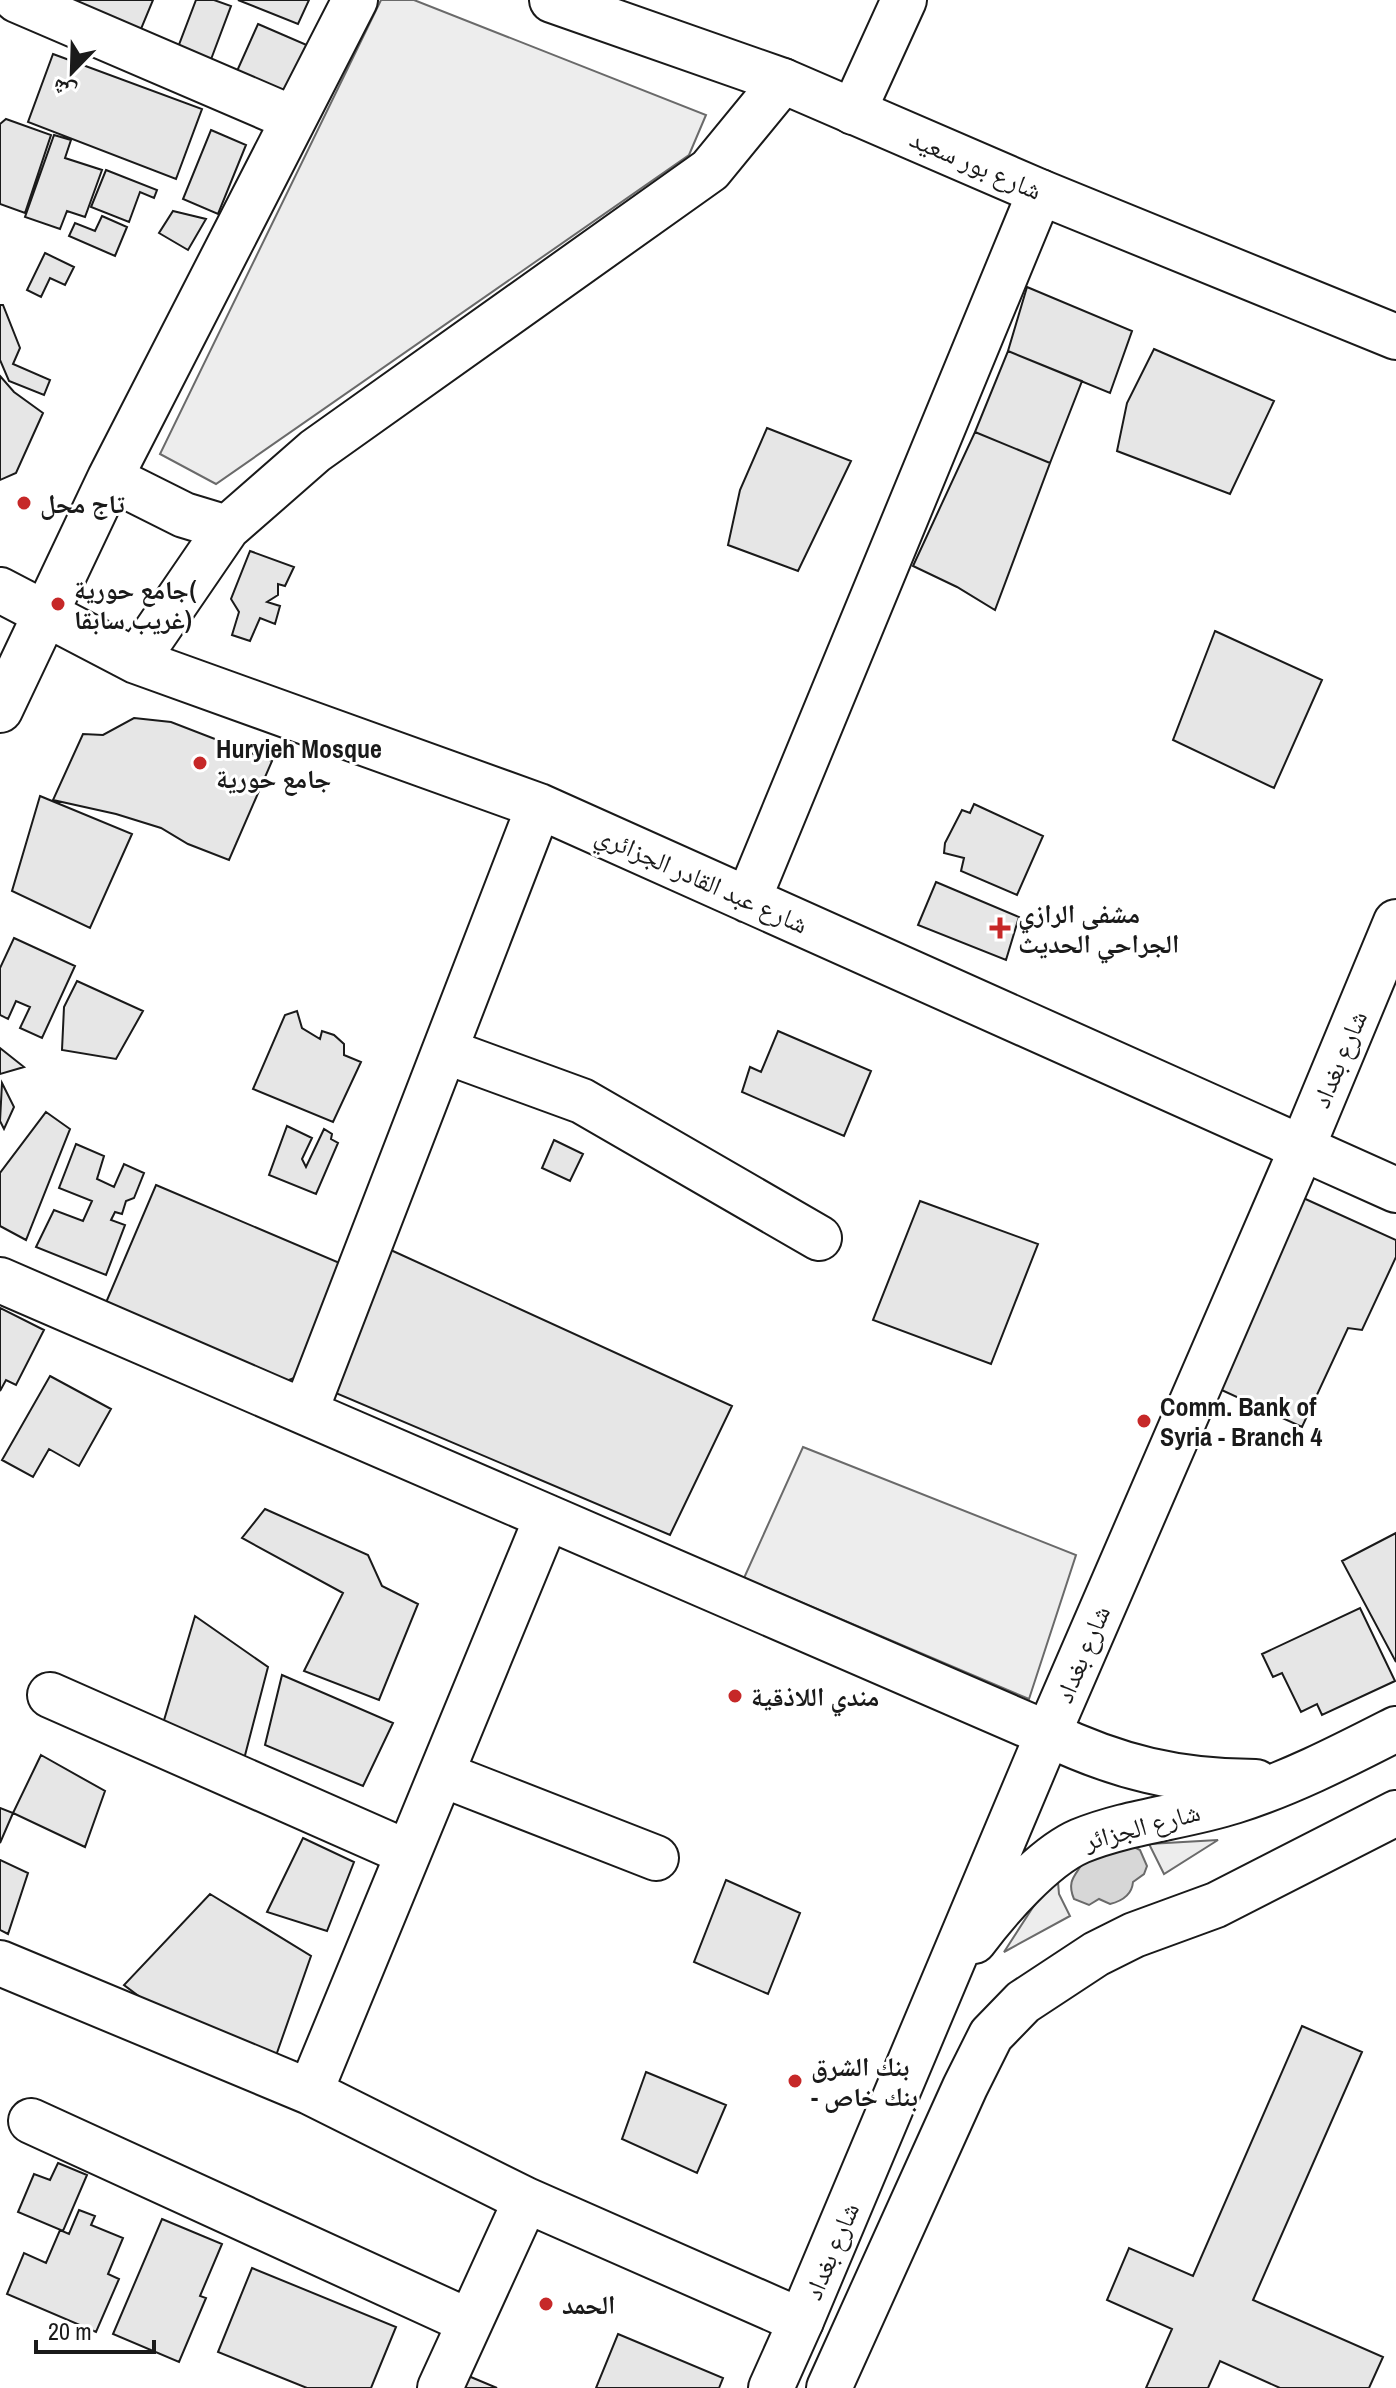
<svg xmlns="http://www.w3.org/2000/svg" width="1396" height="2388" font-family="'Archivo Narrow','Noto Naskh Arabic',sans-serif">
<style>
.built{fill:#ededed;stroke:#6a6a6a;stroke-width:2}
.water{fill:#d7d7d7;stroke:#6a6a6a;stroke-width:2}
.building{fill:#e6e6e6;stroke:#1a1a1a;stroke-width:2}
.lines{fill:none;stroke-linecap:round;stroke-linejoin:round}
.minor-casing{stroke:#1a1a1a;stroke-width:48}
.major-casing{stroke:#1a1a1a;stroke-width:48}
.minor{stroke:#fff;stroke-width:44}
.major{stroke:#fff;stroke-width:44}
.poi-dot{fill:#c62828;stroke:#fff;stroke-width:3}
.labels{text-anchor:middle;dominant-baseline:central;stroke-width:6;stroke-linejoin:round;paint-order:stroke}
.street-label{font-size:26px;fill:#1a1a1a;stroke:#fff}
.poi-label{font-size:26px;font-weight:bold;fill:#1a1a1a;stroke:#fff;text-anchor:start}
</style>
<rect width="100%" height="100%" fill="#fff"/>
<path class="built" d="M381,0h33l292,115 -17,40 -473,329 -56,-30z
M803,1447l273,108 -47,144 -285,-121z
M1218,1840l-54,34 -15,-30z
M1057,1870l2,24 11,22 -66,36z"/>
<path class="water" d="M1134,1847l6,3 7,16 -3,8 -11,8c-1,13 -11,19 -23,22l-11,-5 -10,6 -15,-6c-9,-21 5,-25 12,-43z"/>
<path class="building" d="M38,0h115l-17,41z
M196,0h18l17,6 -21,56 -33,-12z
M238,0h71l-11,24z
M258,24l51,22 -25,56 -51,-22z
M53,54l149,55 -26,70 -148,-57z
M6,119l45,16 -26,78 -25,-9v-80z
M211,130l35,15 -28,69 -35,-15z
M54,135l17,5 -6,18 37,12 -17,47 -18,-6 -7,18 -35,-12z
M106,170l51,20 -3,8 -14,-6 -11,30 -38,-15z
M173,211l33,8 -18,31 -29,-17z
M102,216l25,11 -12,29 -46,-20 6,-13 20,8z
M45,253l29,14 -9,18 -15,-7 -9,19 -14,-7z
M1027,287l105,44 -22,62 -102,-42z
M0,305h3l17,43 -7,16 37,16 -6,15 -35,-14 -9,-21z
M1154,349l120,52 -44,93 -113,-43 10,-48z
M1008,351l74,30 -32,82 -75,-31z
M0,376l14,16 29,21 -27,60 -16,7z
M767,428l84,33 -53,110 -70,-26 12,-55z
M975,432l75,31 -55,147 -38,-23 -44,-21z
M250,551l44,16 -9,19 -7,-2v11l-11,7 13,4 -5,18 -15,-6 -10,23 -18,-6 7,-23 -8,-13z
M1215,631l107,49 -48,108 -101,-48z
M134,718l37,4 101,39 -43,99 -41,-16 -27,-16 -45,-14 -63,-14 30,-66 20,1z
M40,796l92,38 -42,94 -78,-37z
M974,804l69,32 -26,59 -56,-24 3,-13 -20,-5 1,-10 17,-33 8,3z
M936,882l83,35 -13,43 -88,-35z
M14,938l61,28 -33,72 -22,-10 10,-21 -14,-6 -8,18 -8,-4v-47z
M77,981l66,30 -27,48 -54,-9 2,-43z
M297,1011l5,17 18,11 2,-8 12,4 10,9v11l17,7 -28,60 -80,-33 32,-74z
M778,1031l93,40 -27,65 -102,-44 8,-25 11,5z
M0,1048l24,19 -24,7z
M2,1083l12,24 -10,22 -4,-8z
M46,1112l24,17 -44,111 -26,-14v-53z
M287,1126l25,12 -10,21 4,8 18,-38 8,5 -1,5 7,4 -22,51 -47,-19z
M554,1140l29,14 -13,27 -28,-13z
M76,1144l28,12 -7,23 17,8 10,-23 20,9 -10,25 -8,3 -4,13 -7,-2 -4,8 14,5 -19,50 -70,-28 18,-37 29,11 9,-20 -33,-13z
M156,1185l186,79 -48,114 -28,11 -167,-70z
M1301,1197l95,43v17l-34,73 -14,-2 -46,99 -87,-40z
M920,1201l118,43 -47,120 -118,-44z
M382,1246l350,160 -62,129 -339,-144z
M0,1308l44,22 -28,55 -10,-5 -6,11z
M50,1376l61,33 -32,57 -30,-17 -16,28 -31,-17z
M265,1509l103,46 14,31 36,18 -39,96 -75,-29 39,-78 -101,-55z
M1396,1533v129l-54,-101z
M1360,1608l35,73 -73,34 -5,-11 -16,8 -19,-39 -9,4 -11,-23z
M195,1616l73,51 -25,96 -81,-36z
M282,1675l111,48 -30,63 -98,-41z
M41,1755l64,36 -20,56 -72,-34z
M0,1808l13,5 -13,30z
M303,1838l51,24 -27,69 -60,-19z
M0,1860l28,13 -20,61 -8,-4z
M726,1880l74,33 -32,81 -74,-32z
M210,1894l101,62 -39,111 -92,-40 -56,-42z
M1302,2026l60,26 -109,248 130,57 -14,31h-89l-60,-27 -12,27h-62l26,-59 -65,-29 22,-52 64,28z
M646,2072l80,33 -29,68 -75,-34z
M58,2163l29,12 -24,56 -45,-19 16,-38 16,6z
M79,2210l16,6 -4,9 32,13 -15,36 11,5 -23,53 -89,-38 17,-41 22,10 14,-33 9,4z
M162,2219l60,25 -22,52 6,2 -27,64 -66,-28z
M252,2268l144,59 -25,61h-64l-89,-36z
M618,2334l105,44 -4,10h-123z
M466,2375l31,13h-31l-5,-2z"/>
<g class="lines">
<g class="minor-casing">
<path id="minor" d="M17,0l277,119
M853,112l51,-112
M110,478l74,37 43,13
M0,590l136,71 403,145 857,384
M136,661l91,-133 88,-77 395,-281 73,-89
M0,710l110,-232 245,-478
M748,900l292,-708
M445,1051l137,50 237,137
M0,1280l1048,454
M305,1412l234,-606
M50,1695l358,158
M441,1774l215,84
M0,1963l310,129 216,108 275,121
M310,2092l237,-575
M31,2121l439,201
M440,2388l86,-188"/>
</g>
<g class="major-casing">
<path id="major" d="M552,0l231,81 257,111 356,145
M1048,1734c69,33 130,48 208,48
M974,1941c24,-32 69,-84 106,-100 49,-20 104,-24 154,-40 57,-18 109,-45 162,-72
M771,2388l30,-67 247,-587 254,-586 94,-226
M829,2388l136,-301 26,-52 32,-33 73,-48 38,-19 82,-30 180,-92"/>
</g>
<use href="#minor" class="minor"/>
<use href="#major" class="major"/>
</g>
<g class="poi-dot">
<circle cx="24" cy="503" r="8"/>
<circle cx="58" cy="604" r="8"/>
<circle cx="200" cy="763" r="8"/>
<path d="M996 916h8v8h8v8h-8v8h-8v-8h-8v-8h8z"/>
<circle cx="1144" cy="1421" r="8"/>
<circle cx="735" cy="1696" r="8"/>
<circle cx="795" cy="2081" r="8"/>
<circle cx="546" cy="2304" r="8"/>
</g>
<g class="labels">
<g class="street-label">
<text transform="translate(976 164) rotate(23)">شارع بور سعيد</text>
<text transform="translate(702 879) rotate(24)">شارع عبد القادر الجزائري</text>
<text transform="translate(1339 1059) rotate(-67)">شارع بغداد</text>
<text transform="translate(1082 1654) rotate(-67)">شارع بغداد</text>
<text transform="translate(1142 1826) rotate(-15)">شارع الجزائر</text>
<text transform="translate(831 2251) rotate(-67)">شارع بغداد</text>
</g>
<g class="poi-label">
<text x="40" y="503">تاج محل</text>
<text x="74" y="589">جامع حورية(<tspan x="74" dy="30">غريب سابقا)</tspan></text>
<text x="216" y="748">Huryieh Mosque<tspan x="216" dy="30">جامع حورية</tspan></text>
<text x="1018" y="913">مشفى الرازي<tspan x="1018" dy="30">الجراحي الحديث</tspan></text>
<text x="1160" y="1406">Comm. Bank of<tspan x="1160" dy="30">Syria - Branch 4</tspan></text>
<text x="751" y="1696">مندي اللاذقية</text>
<text x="811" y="2066">بنك الشرق<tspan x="811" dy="30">- بنك خاص</tspan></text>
<text x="562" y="2304">الحمد</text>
</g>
</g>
<g transform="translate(72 72) rotate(203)" stroke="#ffffff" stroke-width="6" paint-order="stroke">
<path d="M0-6L14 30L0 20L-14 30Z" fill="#1a1a1a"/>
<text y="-12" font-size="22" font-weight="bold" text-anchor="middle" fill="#1a1a1a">ش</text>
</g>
<path d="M36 2340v12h118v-12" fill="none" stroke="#1a1a1a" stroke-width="4"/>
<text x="48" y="2340" font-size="24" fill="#1a1a1a" stroke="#ffffff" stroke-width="6" paint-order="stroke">20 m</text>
</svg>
